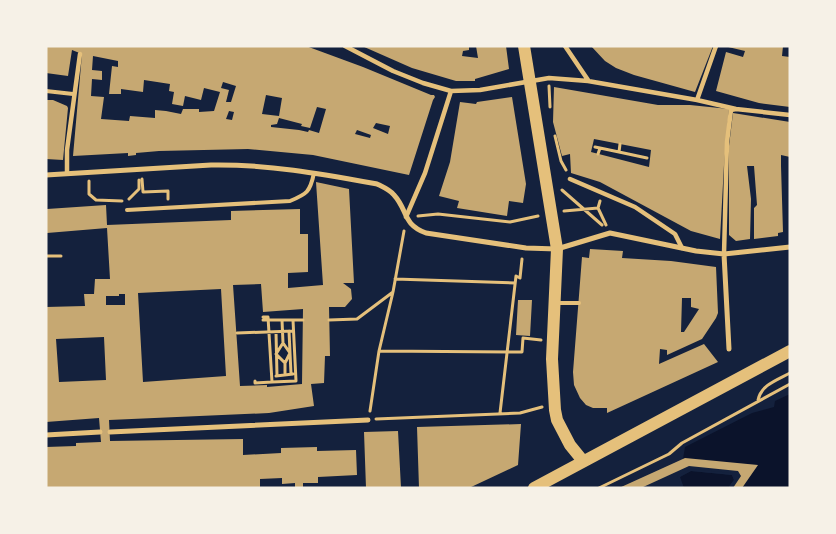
<svg xmlns="http://www.w3.org/2000/svg" width="836" height="534" font-family="Lato,sans-serif">
<style>
.water{fill:#0b132b}
.pier{fill:#14213d}
.building{fill:#c6a872;fill-rule:evenodd}
.lines{fill:none;stroke-linecap:round;stroke-linejoin:round}
.path{stroke:#e5c07b;stroke-width:3}
.service{stroke:#e5c07b;stroke-width:4}
.pedestrian{stroke:#e5c07b;stroke-width:4.5}
.minor{stroke:#e5c07b;stroke-width:5}
.primary{stroke:#e5c07b;stroke-width:12}
</style>
<rect width="100%" height="100%" fill="#14213d"/>
<path class="water" d="M790,394v94h-48l16,-23 -75,-6 2,-12 67,-34 22,-6 1,-6z
M691,471l41,4 2,5 -6,8h-44l-5,-11z"/>
<path class="pier" d="M691,469l41,4 4,8 -5,7h-3l6,-8 -2,-5 -41,-4 -11,6 4,11h-2l-5,-12z"/>
<path class="building" d="M46,46h260l57,21 68,28h3l1,2 -2,3 -24,75 -96,-20 -65,-6 -89,2 -23,2v2l-8,1v-3l-55,3 9,-102 -10,-4 -4,26 -22,-3zM93,56l25,5v6l-6,-1 -3,28h12v-5l22,3 1,-12 26,4 -1,7 5,1 -2,12 11,2 2,-10 16,4 3,-12 16,4 -6,19 -15,1v-3h-16l-2,5 -15,-3 -11,-1v8l-25,-2 -1,5 -28,-2 3,-22 -13,-1 1,-17 10,1v-9l-10,-1zM223,82l13,4 -5,16h-5l3,-12 -8,-2zM266,95l16,3 -3,18 -17,-2zM317,107l9,2 -7,24 -10,-3 -1,2 -9,-2 -28,-3v-2l6,-1 2,-6 23,6 -1,2 9,2zM229,111l5,1 -2,8 -6,-1zM376,123l14,3 -2,8 -15,-6zM357,130l14,5 -1,3 -15,-4z
M362,46h107v4l-6,1 -1,5 16,2 -2,-12h30l3,23 -34,10v2h-19l-44,-13z
M591,46h122l-18,46 -61,-17 -18,-7 -11,-7z
M724,46h59l-1,10 8,1v50l-31,-4 -43,-12 10,-39 17,5 2,-6z
M554,87l104,18h32l39,4 -5,56 -4,74 -29,-8 -91,-49 -29,-9 -1,-19 -8,2 -9,-34zM594,139l57,11 -2,17 -58,-15z
M512,97l14,87 -3,19 -14,-2 -2,15 -50,-8 2,-7 -20,-5 11,-34 10,-60 16,2 1,-2z
M46,100h7l14,6 1,2 -5,52 -17,-1z
M733,113l57,9v35l-9,-2v11l2,66 -5,1v3l-24,3v-31l3,-3 -3,-39h-7l4,33 -1,40 -14,2 -7,-6v-89z
M316,182l33,7 5,94h-11l8,6 1,10 -7,8h-16l1,49h-5l-1,27 -13,1 3,22 -45,7 -160,7 1,21 133,-2v16l38,-2v-5l36,-1v4l39,-1 1,25 -39,2v6h-15v5h-8v-5l-13,1v-6l-22,1v9h-214v-41l30,-1v-3l25,-1 -2,-24 -53,4v-115l39,-1 -1,-12h10l1,-15h15l-3,-51 -60,5v-24l59,-4 1,20 124,-5v-9l69,-2v25h8v38l-20,1v15l35,-3zM261,284l2,28 40,-3 -1,75 -35,3v-2l-27,1 -7,-101zM221,289l5,87 -83,6 -5,-89zM119,294h6v11h-19v-9h13zM104,337l2,43 -47,2 -3,-43z
M590,249l33,2 -1,7 49,3 45,6 2,46 -2,5 -14,21 -35,16v-5l-7,-1 -1,15 45,-20 14,18 -111,51v-5h-14l-7,-3 -6,-7 -6,-13 -1,-13 9,-115 7,1zM682,298h9v9l8,2 -15,23h-3z
M518,300h14l-2,36 -14,-1z
M521,424l-3,41 -49,23h-50l-2,-61z
M398,431l3,57h-35l-2,-56z
M685,458l73,7 -16,23h-9l8,-12 -3,-5 -49,-5 -48,22h-22z"/>
<g class="lines">
<path class="path" d="M549,86l1,21
M555,136l6,25 5,9
M595,147l5,1
M619,152l28,6
M598,154l2,-6 19,4 1,-8
M142,179l1,13 25,-1v8
M89,181v13l7,6 26,1
M562,190l40,35
M129,199l10,-10v-9
M600,201l-2,7 8,17
M564,211l34,-3
M418,216l20,-2 72,8 28,-6
M46,256h15
M395,279l120,4
M263,317h5l4,65 24,-1 -3,-61
M263,320h40
M282,320l1,23 7,10 -5,10 -9,-9 7,-11
M329,320l28,-1 36,-27
M289,331l2,43
M276,332l1,44
M237,333l56,-2
M379,351l143,1 1,-14 18,2
M285,363v12
M276,376l17,-2
M255,381v2l17,-1
M758,400c3,-15 19,-20 32,-27
M370,411l9,-60 14,-59 11,-61
M500,413l16,-137 4,2 2,-19
M376,419l144,-6 22,-6
M599,488l70,-34 13,-11 108,-59"/>
<path class="service" d="M46,91l27,3
M127,210l163,-9c17,-7 20,-9 24,-28
M558,303h21"/>
<path class="pedestrian" d="M345,46l48,25 30,12 28,8 29,-1 69,-12 39,3 109,19 39,9 54,6
M565,46l23,34
M697,100l19,-54
M67,173v-23l13,-96
M570,179l65,28 40,27 7,14
M406,217l19,-44 26,-82
M724,254l3,-112 4,-32 5,-1"/>
<path class="minor" d="M46,175l165,-10c57,-1 111,9 166,19 6,3 13,6 17,11 14,15 8,29 32,38l100,15 31,1 53,-16 86,18 28,3 66,-7
M724,254l5,95
M110,432l258,-12
M46,435l54,-3"/>
<path class="primary" d="M524,46l33,203 -5,110 3,51 2,10 13,25 13,16
M534,488l256,-137"/>
</g>
<rect width="836" height="534" fill="none" stroke="#f6f1e7" stroke-width="95"/>
</svg>
